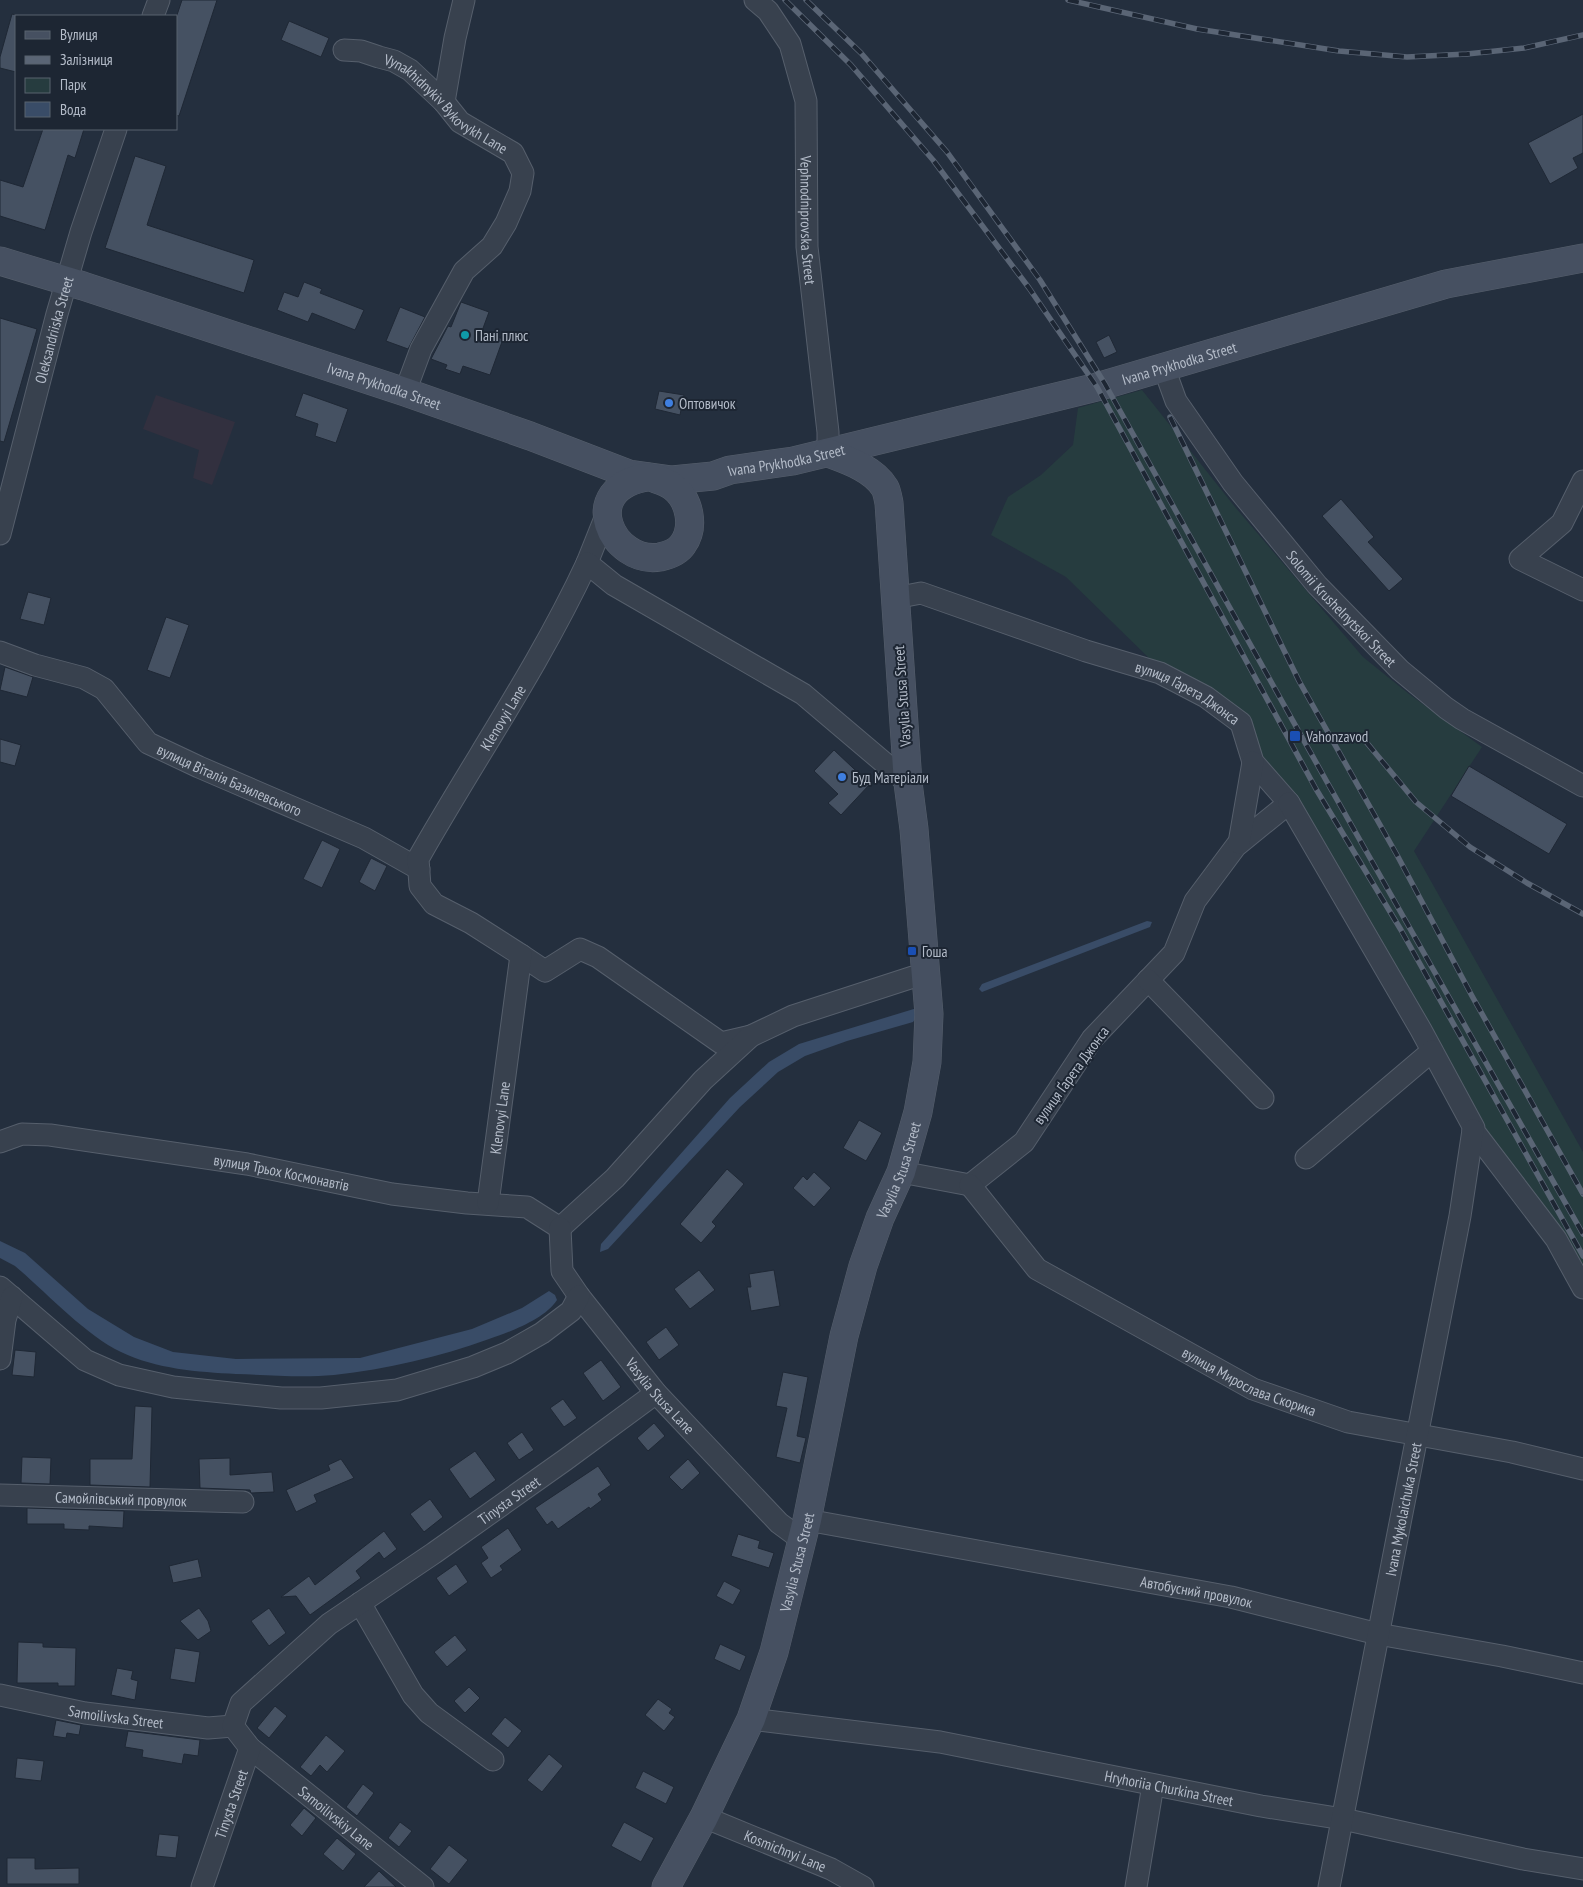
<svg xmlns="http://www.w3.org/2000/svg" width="1583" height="1887" font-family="'PT Sans Narrow',sans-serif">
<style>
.medical{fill:#32303f}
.green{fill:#263c3f}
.water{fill:#394c67}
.building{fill:#455162;stroke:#1f2835}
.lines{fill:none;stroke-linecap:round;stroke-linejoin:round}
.street-casing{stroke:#565f6c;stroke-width:23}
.secondary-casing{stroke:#565f6c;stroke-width:29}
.street{stroke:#38414e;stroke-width:21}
.secondary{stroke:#465061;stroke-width:28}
.rail-casing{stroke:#5a6575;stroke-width:5.5}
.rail{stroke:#1d2633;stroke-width:4;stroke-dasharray:11;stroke-linecap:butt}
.culture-dot{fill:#0f9aa8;stroke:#1d2633;stroke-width:2}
.shop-dot{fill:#3f7fe0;stroke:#1d2633;stroke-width:2}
.transit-dot{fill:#1a4fb4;stroke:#1d2633;stroke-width:2}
.labels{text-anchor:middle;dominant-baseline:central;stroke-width:4;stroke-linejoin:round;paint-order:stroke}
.street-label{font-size:15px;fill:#b4bcc9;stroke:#1d2633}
.poi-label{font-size:15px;fill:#b4bcc9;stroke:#1d2633;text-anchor:start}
</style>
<rect width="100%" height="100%" fill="#242f3e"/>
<path class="medical" d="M156,395l79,27 -23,63 -19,-7 6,-28 -56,-21z"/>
<path class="green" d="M1142,390l93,117 128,150 46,37 73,53 -68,104 169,301v134l-327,-529 -11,-39 -93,-57 -86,-84 -75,-42 17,-38 33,-22 32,-30 5,-37z"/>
<path class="water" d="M1147,921l5,1 -2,5 -168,65 -3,-3 3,-5z
M917,1008l3,5 -7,9 -66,19 -42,15 -27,16 -38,35 -132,142 -8,3 1,-8 129,-146 39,-36 30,-18z
M0,1241l25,12 63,56 46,28 39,15 63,7 124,-1 112,-29 50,-21 27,-17 6,4 2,5c-12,19 -47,32 -68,39 -50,18 -102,30 -155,36 -32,3 -66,0 -98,-1 -38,-2 -80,-5 -115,-22 -36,-17 -75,-60 -106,-86l-15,-8z"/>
<path class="building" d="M182,0h35l-38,116 -3,-1v-97z
M12,14l4,1v57l-16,-4v-11z
M289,21l40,17 -8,19 -40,-17z
M1583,114v39l-10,5 5,10 -28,16 -22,-41z
M43,129h41l-9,29 -7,-3 -23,75 -45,-14v-36l23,7z
M135,156l31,10 -19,59 107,35 -10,33 -139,-45z
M304,282l18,7 -2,4 44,17 -9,20 -43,-17 -4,9 -31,-12 7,-18 14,5z
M461,302l28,10 -7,19 21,8 -13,36 -27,-9 -3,8 -15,-5 2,-4 -16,-6 17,-33 3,1z
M400,307l25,10 -17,32 -22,-8z
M0,318l37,11 -33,113 -4,-1z
M1109,335l8,17 -13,6 -8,-16z
M659,391l25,4 -4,20 -25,-6z
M303,393l45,16 -12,34 -21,-7 3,-12 -23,-8z
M1341,499l33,38 -6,5 35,37 -14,12 -67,-75z
M28,592l23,6 -7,27 -24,-6z
M166,617l23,8 -19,53 -23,-8z
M5,667l28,10 -6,20 -27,-7z
M0,739l21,6 -6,21 -15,-4z
M834,750l36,34 -29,31 -13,-12 10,-9 -24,-23z
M1469,766l98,58 -18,30 -98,-58z
M322,840l18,9 -18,39 -19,-9z
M371,858l16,8 -12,25 -16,-9z
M859,1120l23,13 -16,28 -23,-13z
M727,1169l17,15 -32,38 4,4 -15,17 -21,-19z
M814,1172l17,16 -17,19 -21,-19 10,-12 4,4z
M699,1270l16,20 -25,19 -16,-20z
M774,1270l6,36 -29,5 -4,-24h4l-2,-13z
M666,1327l13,18 -20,15 -13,-18z
M15,1350l21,2 -2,25 -22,-2z
M601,1360l20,27 -18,14 -20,-28z
M783,1372l25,5 -11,59 9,2 -6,25 -24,-6 11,-49 -11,-2z
M563,1399l14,19 -13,9 -14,-19z
M135,1406l17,1 -2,80 -60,-2v-26h42z
M654,1423l11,13 -17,15 -11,-13z
M522,1432l12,18 -15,10 -12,-17z
M475,1451l21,29 -26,19 -21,-30z
M22,1457l29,1 -1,26 -29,-1z
M230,1458v17l42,-3 2,20 -23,1 -1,-3 -50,-2 -1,-29z
M341,1459l13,19 -40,17 3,7 -21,10 -10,-22 44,-20 -2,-5z
M688,1459l12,14 -18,17 -13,-13z
M598,1466l13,19 -13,9 4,6 -12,9 -1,-2 -31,22 -6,-8 -5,4 -12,-17z
M430,1499l13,18 -19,15 -14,-18z
M27,1508l97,3 -1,17 -34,-2v4l-25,-1v-5h-37z
M508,1528l14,22 -22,16 3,4 -12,8 -10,-15 7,-5 -7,-11z
M384,1531l13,18 -13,10 -5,-7 -23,19 5,7 -51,37 -14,-19 -15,1 28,-21 6,9z
M738,1534l22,7 -2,7 16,5 -5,15 -38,-12z
M198,1559l4,18 -29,6 -4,-17z
M456,1564l12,18 -19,14 -13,-18z
M724,1581l17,9 -8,15 -17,-9z
M199,1608l9,13 3,10 -13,9 -18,-19z
M269,1608l17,25 -17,13 -18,-25z
M455,1635l12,15 -20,17 -13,-15z
M18,1642l25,1v4l33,1 -1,38h-17v-3h-41z
M720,1644l26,12 -6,15 -26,-12z
M175,1648l25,4 -5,31 -25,-4z
M117,1668l16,3 -2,8 7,2 -3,19 -24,-5z
M469,1687l11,11 -15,15 -11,-12z
M658,1699l14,10 -3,4 6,4 -11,14 -19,-16z
M275,1706l12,10 -18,22 -12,-10z
M505,1717l17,14 -14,17 -17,-14z
M56,1720l25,5 -2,10 -12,-2 -1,5 -13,-2z
M128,1731l72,9 -2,16 -14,-2 -2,10 -40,-7 1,-7 -18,-3z
M326,1735l19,16 -18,21 -7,-7 -9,11 -11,-9z
M549,1754l14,12 -21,26 -15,-12z
M17,1758l27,3 -3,20 -26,-3z
M643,1771l31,16 -8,17 -31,-16z
M363,1784l11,9 -17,23 -11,-9z
M304,1808l12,10 -14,18 -12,-11z
M400,1822l12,9 -13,16 -11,-9z
M624,1822l30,16 -13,24 -30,-16z
M159,1834l20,2 -3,22 -20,-2z
M337,1838l19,16 -13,17 -20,-17z
M449,1845l19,15 -19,24 -19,-15z
M7,1858h28v11l44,-1v16h-72z
M379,1871l17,16h-32z"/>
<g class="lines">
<g class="street-casing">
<g id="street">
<path id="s1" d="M755,0l13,11 22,33 16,57 1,146 21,185v21"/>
<path d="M153,16l6,-16"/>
<path id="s2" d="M344,50l17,1 18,6 15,4 16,9 34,32 16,20 53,31 10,20 -3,18 -14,32 -14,23 -28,25 -43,78 -16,43"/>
<path d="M444,102l11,-64 9,-38"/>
<path id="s3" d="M1164,368l12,33 57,82 84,102 83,85 46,38 16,11 121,67"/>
<path d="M1583,481l-21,42 -42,36 63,31"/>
<path id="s4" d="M0,534l57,-220 24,-82 35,-103"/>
<path d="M587,563l20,-50"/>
<path id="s5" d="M895,598l26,-5 165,58 74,22 46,24 35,26 12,39 36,41 -53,43 -41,55 -21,52 -82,86 -68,103 -54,43 -69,-13"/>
<path id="s6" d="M0,652l35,13 49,13 20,11 44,54 51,24 165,71 55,31"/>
<path d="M1289,803l132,227 53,98 -1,2 83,109 27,49"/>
<path d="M1239,843l14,-81"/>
<path d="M521,955l24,16 35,-22 18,8 123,86 30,-7"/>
<path d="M1148,980l115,118"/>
<path id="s7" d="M0,1142l22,-8 28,1 197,29 145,30 75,9 60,4 33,21"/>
<path d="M1306,1158l126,-107"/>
<path id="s8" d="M970,1185l67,84 216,120 95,33 164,30 71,17"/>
<path id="s9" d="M488,1203l33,-248 -50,-32 -37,-19 -14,-18 -2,-27c56,-99 121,-193 169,-296l27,22 189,109 105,89"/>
<path d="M560,1228l55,-50 88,-98 48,-44 42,-20 120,-39 13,2"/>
<path id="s10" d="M560,1228l2,43 17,25 77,97 123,130 23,17"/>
<path d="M0,1287l85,73 34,15 54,12 108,11h40l76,-8 76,-23 34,-14 35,-20 29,-22 8,-15"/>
<path d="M0,1359l5,-39 7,-23"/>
<path id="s11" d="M0,1495l243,7"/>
<path id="s12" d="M807,1520l424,77 147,37 124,22 81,17"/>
<path d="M360,1603l53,92 16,18 64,47"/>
<path id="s13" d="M0,1695l85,18 123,15 25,-2"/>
<path id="s14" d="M751,1719l189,23 321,64 82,13 180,40 60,10"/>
<path id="s15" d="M250,1748l173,139"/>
<path id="s16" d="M704,1817l127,52 32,18"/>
<path id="s17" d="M202,1887l48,-139 -17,-22 8,-23 88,-79 105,-71 131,-93 91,-67"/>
<path d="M1136,1887l17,-102"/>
<path id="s18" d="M1329,1887l131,-671 13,-86"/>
</g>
</g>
<g class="secondary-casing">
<g id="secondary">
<path id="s19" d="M0,261l83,25 322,106 125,44 99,38 43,6 41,-4 17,-6 63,-9 304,-74 349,-103 137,-26"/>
<path d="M648,477c-72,11 -36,88 12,80 9,-2 18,-5 23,-13 12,-17 7,-44 -10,-57 -5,-4 -11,-6 -17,-8"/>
<path id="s20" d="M666,1887l38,-70 47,-98 23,-67 33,-132 37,-184 19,-70 17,-48 21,-46 17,-60 9,-50 2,-48 -15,-185 -6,-46 -19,-280c-1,-5 -2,-11 -4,-15 -11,-19 -38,-28 -57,-35"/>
</g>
</g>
<use href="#street" class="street"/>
<use href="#secondary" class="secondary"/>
<g class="rail-casing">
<path id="rail" d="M785,0l66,65 82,95 96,128 68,99 219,402 85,141 182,326
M806,0l55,53 86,99 93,128 65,104 222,398 256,452
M1068,0l129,29 142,22 68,6 60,-3 57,-6 59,-13
M1170,417l129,264 98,174 75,141 111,198
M1367,743l49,59 54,45 57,36 56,31"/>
</g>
<use href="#rail" class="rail"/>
</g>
<circle class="culture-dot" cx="465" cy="335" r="5"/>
<g class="shop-dot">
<circle cx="669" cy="403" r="5"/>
<circle cx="842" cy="777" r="5"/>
</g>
<g class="transit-dot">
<rect x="1289" y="730" width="12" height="12" rx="2.5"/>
<rect x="907" y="946" width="10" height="10" rx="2.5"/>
</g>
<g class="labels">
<g class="street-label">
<text stroke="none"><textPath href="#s2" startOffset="119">Vynakhidnykiv Bykovykh Lane</textPath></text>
<text stroke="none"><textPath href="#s1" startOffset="235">Vephnodniprovska Street</textPath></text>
<text stroke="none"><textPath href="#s4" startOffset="211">Oleksandriiska Street</textPath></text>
<text stroke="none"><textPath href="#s19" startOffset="1229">Ivana Prykhodka Street</textPath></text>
<text stroke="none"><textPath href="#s19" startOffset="404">Ivana Prykhodka Street</textPath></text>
<text stroke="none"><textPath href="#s19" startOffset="824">Ivana Prykhodka Street</textPath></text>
<text stroke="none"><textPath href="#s3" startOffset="301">Solomii Krushelnytskoi Street</textPath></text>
<text stroke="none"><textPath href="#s5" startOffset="312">вулиця Ґарета Джонса</textPath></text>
<text transform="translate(902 696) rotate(-94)">Vasylia Stusa Street</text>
<text stroke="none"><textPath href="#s9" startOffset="566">Klenovyi Lane</textPath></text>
<text stroke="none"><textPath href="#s6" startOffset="270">вулиця Віталія Базилевського</textPath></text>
<text transform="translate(1071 1075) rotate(-54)">вулиця Ґарета Джонса</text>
<text stroke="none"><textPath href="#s9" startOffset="86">Klenovyi Lane</textPath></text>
<text stroke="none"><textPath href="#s20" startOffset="758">Vasylia Stusa Street</textPath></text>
<text stroke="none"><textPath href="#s7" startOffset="286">вулиця Трьох Космонавтів</textPath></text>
<text stroke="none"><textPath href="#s8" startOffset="348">вулиця Мирослава Скорика</textPath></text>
<text stroke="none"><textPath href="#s10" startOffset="202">Vasylia Stusa Lane</textPath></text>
<text stroke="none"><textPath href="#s11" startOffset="121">Самойлівський провулок</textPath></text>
<text stroke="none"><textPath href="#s17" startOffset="536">Tinysta Street</textPath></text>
<text stroke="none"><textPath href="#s18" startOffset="385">Ivana Mykolaichuka Street</textPath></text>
<text stroke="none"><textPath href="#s20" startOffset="352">Vasylia Stusa Street</textPath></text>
<text stroke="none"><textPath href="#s12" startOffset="396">Автобусний провулок</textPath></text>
<text stroke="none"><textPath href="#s13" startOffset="118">Samoilivska Street</textPath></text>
<text stroke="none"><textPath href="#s14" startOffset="424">Hryhoriia Churkina Street</textPath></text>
<text stroke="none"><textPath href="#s17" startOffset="88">Tinysta Street</textPath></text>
<text stroke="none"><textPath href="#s15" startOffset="111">Samoilivskiy Lane</textPath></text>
<text stroke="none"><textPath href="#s16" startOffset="88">Kosmichnyi Lane</textPath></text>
</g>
<g class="poi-label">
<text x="475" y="335">Пані плюс</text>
<text x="679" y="403">Оптовичок</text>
<text x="1306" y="736">Vahonzavod</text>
<text x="852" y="777">Буд Матерiали</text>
<text x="922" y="951">Гоша</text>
</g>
</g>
<rect x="15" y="15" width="162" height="115" fill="#1d2633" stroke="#59626f"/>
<rect x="25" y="31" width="25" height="8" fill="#465061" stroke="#59626f"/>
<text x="60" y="40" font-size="15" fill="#b4bcc9">Вулиця</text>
<rect x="25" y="56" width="25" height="8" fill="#5a6575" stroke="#59626f"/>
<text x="60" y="65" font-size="15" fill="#b4bcc9">Залізниця</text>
<rect x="25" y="78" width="25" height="15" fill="#263c3f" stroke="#59626f"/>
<text x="60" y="90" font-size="15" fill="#b4bcc9">Парк</text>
<rect x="25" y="102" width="25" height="15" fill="#394c67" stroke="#59626f"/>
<text x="60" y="115" font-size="15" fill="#b4bcc9">Вода</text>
</svg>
